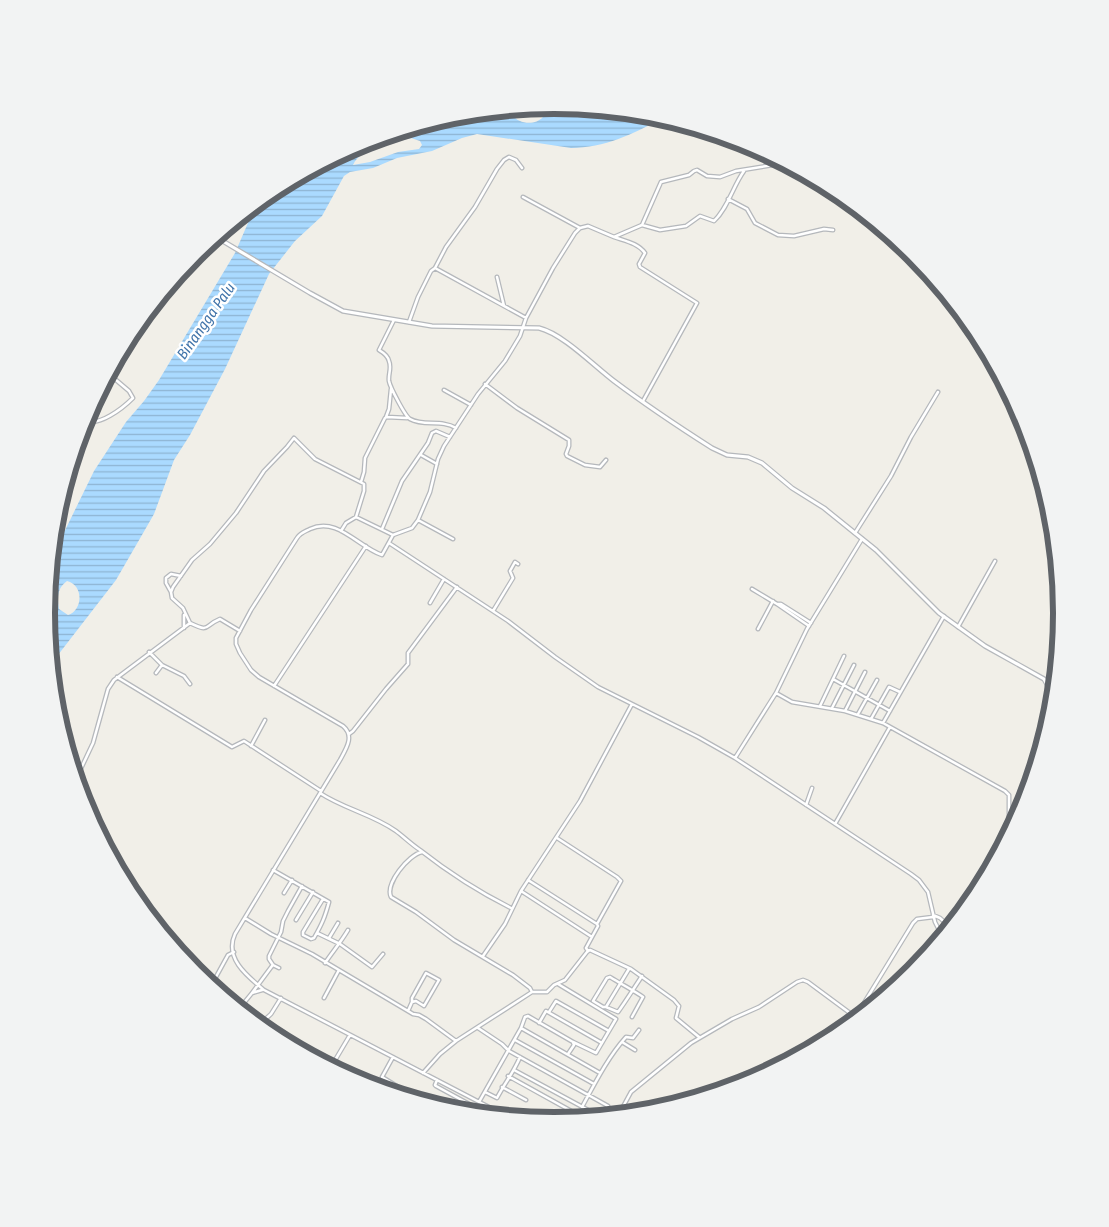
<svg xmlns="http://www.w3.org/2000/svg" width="1109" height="1227" font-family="'Fira Sans Condensed',sans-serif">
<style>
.water{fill:url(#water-rules);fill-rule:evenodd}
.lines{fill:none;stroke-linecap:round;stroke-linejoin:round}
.minor-casing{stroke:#b5b8bc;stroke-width:5}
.tertiary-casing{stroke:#b5b8bc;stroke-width:5.5}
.minor{stroke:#fff;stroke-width:2.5}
.tertiary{stroke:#fff;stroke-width:3}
.labels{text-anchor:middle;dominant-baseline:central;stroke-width:5;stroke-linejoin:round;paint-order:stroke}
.water-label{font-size:15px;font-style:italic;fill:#4174aa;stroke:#fff}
.rim{fill:none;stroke:#5f6368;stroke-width:6}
</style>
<defs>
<pattern id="water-rules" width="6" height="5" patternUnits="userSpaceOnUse" patternTransform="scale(1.25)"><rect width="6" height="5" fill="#aadaff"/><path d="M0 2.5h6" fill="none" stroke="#8eb4d2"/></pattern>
</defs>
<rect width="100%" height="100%" fill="#f1efe8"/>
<path class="water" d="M555,105l99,10 8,3c-28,16 -58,30 -91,30l-94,-14 -15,4 -30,13 -35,7 -24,10 -23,4 -6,4 -22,40 -27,25 -26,33 -44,95 -35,66 -16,25 -20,54 -8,14 -30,52 -65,84 -5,-50 6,-57 42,-86 32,-49 18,-21 15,-21 76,-127 16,-37 11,-16 14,-11 84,-45 96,-29zM515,109l24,2 3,2 1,4c-8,9 -24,7 -31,-2v-4zM411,138l9,3 2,4 -3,4 -21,3 -28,10 -17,3c9,-19 39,-22 58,-27zM67,581c17,4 16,29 1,34l-9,-6c-2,-11 -2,-21 8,-28z"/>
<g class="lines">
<g class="minor-casing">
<path id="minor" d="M523,197l57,31
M728,199l19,10 8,14 23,12 16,1 30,-7 9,1
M642,225l18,5 26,-4 14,-10 14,5c14,-13 19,-35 30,-50
M223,231v1
M614,237c11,4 24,6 31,16l-6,11 1,3 57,36 -54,98
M435,268l91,50
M497,277l7,29
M394,320l-15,30c5,3 9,6 10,11 3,7 -1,13 0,20 1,6 16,35 21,38 14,8 31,0 46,9
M409,322l9,-25 13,-26 4,-3 11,-21 29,-40 22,-38 7,-9 5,-3 7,3 6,8
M485,384l32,24 52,32v6l-3,8 1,2 18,9 15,2 6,-7
M444,390l27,15
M386,417l3,-8 2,-20
M85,419c12,10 39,-12 48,-21l-4,-7 -20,-17
M421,455l16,9
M361,482l3,-10 1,-14 20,-40 2,-1 20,1
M418,520l35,19
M382,529l20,-48 26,-38 4,-10 4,-2 14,6
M341,531l5,-8 10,-6 37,18
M855,533l36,-57 20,-39 27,-45
M389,543l119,78 47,36 43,30 100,50 37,21 176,116 8,6 9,12 7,30 8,16
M752,589l25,15h4l30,19
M171,592l-5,-9v-5l5,-4 10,2
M430,603l14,-24
M777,604l32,22
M493,611l20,-33 -3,-7 5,-9 3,2
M190,623l-7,-15 -11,-10 -1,-6 2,-5 19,-27 18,-16 26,-31 28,-42 23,-24 7,-9 21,21 49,25v7l-8,26
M958,627l37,-66
M184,628v-13
M758,629l15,-28
M149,652l13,13 22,11 6,8
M156,673l6,-8
M117,677l115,70 12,-6 77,50
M833,679l57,32
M1048,685l10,-28
M274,686l92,-140
M776,693l16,9 53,9 38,12 122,68 4,4v41
M820,706l24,-50
M832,708l22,-43
M845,711l20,-39
M858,714l19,-34
M871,719l18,-32 11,5
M883,723l61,-107
M349,734l4,-3 33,-42 22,-25v-11l49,-66
M251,746l14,-26
M735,758l41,-65 31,-64 55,-90
M76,779l17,-36 15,-54 6,-9 76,-57c21,10 13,3 30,-4l20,12
M320,793c24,16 52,21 76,38 8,6 15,13 24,19 28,22 59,42 91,58
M806,805l6,-17
M835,824l55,-97
M557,838l60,39 4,4 -24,43
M422,852c-14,3 -37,32 -31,45l25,15 38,28 59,35 17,13 2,4
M273,870l56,32c-4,15 -7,22 -15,36l-3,1 -8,-4v-3l20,-33
M528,880l69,44 1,2 -12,22 2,3
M521,891l71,46
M284,893l8,-13
M933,915l7,3 11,10
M245,918l26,16 41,20 101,60 6,1 7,4 30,22
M296,920l17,-28
M317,933l23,11 32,23 11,-13
M329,938l9,-15
M483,956l22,-32 16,-33 59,-90 52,-97
M325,963c8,-12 16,-21 23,-33
M273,965l-4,-6v-3l12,-24 2,-11 5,-10 14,-25
M558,984l58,35 -20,34 -23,-11
M211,986l17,-31 6,-3
M252,993l20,-27 1,-1 6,3
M324,998l15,-28
M606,1007l23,-38
M239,1009l13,-16 10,-3
M408,1011l4,-9v-4l14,-25 13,7 -15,26 -8,-5 -4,1
M549,1012l7,-11 53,30
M254,1016l7,7
M856,1016l57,-93 4,-4 16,-2
M632,1017l11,-20c-10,-7 -22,-13 -33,-20l-3,1 -14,23 10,6h3l12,5c8,-11 16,-24 24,-36
M539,1023l7,-12 56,32
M259,1025l12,-11 10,-16
M478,1028l24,16 7,7 99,55 -7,11
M521,1028l4,-11 3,-1 45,26 1,3 -6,9
M515,1040l79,44
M622,1042l13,8
M393,1057l-11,20 21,13 -2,6
M331,1067l19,-32
M514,1070l87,47
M423,1073l17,-19 16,-13 76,-49h15l7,-7 11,-5 22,-28 3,-2 41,19 43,31 5,6 -3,12 23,19
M508,1076l65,36 6,7
M437,1080l-2,5 1,1 55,30
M502,1087l24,13
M389,1092l3,-8
M485,1092l12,6c7,-14 17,-26 23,-41
M422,1095l33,17
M479,1102l42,-74 79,45
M582,1107c13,-24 26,-50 44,-70l7,1 6,-8
M618,1116l13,-24 60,-49 41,-24 27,-12 38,-25 6,-2 5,2 50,37
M508,1117l-244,-127c-17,-14 -40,-32 -29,-56l105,-174c6,-11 15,-24 3,-34l-84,-49 -8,-7 -11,-17 -4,-9v-6l15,-28 46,-72c3,-5 7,-6 13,-9 27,-13 48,18 72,26l11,-20 19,-7 6,-8 12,-28 8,-33 6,-13 34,-52 27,-33 15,-25 6,-18 27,-50 22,-35 5,-5 8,-2 26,11 28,-12 19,-43 28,-7 5,-4 3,-1 10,6 13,1 16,-6 49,-8"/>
</g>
<g class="tertiary-casing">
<path id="tertiary" d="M216,237l94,56 33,18 89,15 107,2c24,6 54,37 75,53 32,24 65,46 98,67l15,7 21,2 14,6 30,25 32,20 52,42 63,63 46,33 59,33c8,11 4,24 8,36"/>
</g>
<use href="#minor" class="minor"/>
<use href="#tertiary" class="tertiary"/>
</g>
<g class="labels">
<g class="water-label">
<text transform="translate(206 321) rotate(-55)">Binangga Palu</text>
</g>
</g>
<path d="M0 0H1109V1227H0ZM55 613a499 499 0 1 1 998 0a499 499 0 1 1-998 0Z" fill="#f2f3f3" fill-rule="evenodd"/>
<path class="rim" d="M55 613a499 499 0 1 1 998 0a499 499 0 1 1-998 0Z"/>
</svg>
